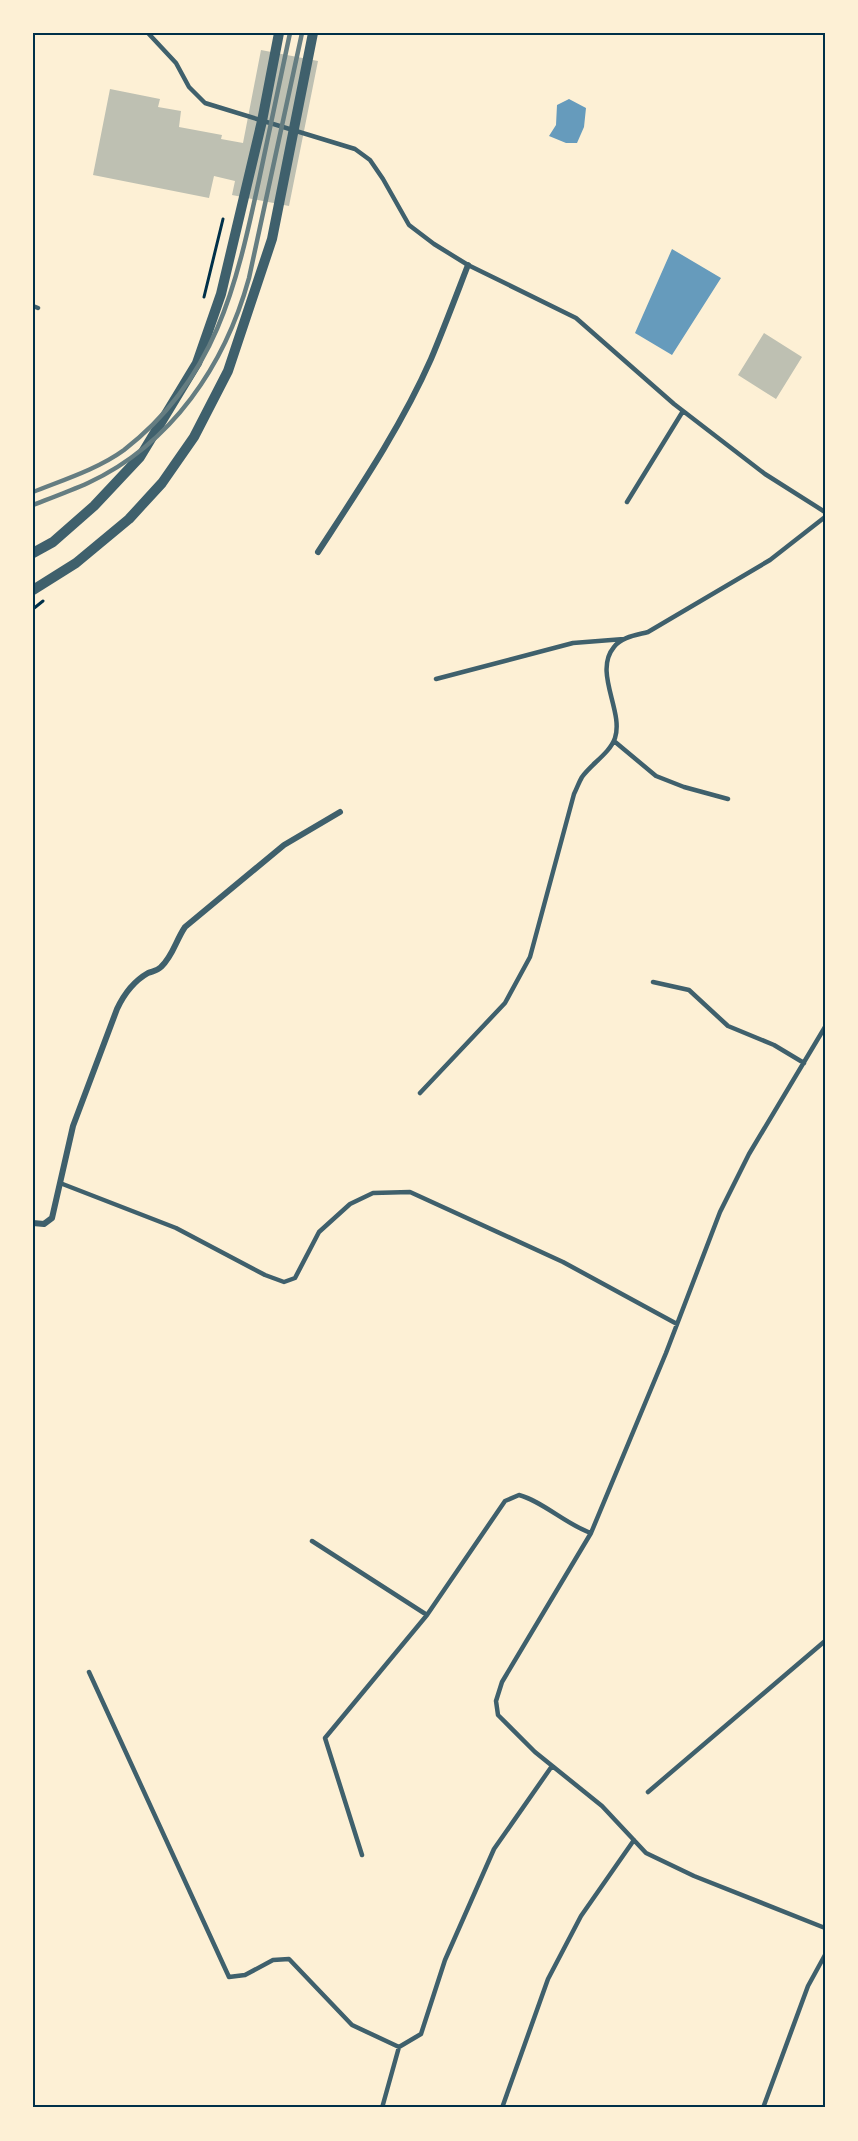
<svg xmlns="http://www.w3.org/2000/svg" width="858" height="2141" font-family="'DM Sans',sans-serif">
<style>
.water{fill:#669bbc}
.building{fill:#bec0b2}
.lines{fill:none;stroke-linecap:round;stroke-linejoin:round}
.path{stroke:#003049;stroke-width:3}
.service{stroke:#3f606c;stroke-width:4.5}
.minor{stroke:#3f606c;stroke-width:6}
.tertiary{stroke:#3f606c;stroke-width:10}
.rail{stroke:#657d81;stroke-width:4.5}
.neatline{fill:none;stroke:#003049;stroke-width:2}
</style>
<rect width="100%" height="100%" fill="#fdf0d5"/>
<path class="water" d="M569,99l17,9 -2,19 -7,16h-11l-17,-7 7,-11 1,-20z
M672,249l49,29 -49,77 -37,-22z"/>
<path class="building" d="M261,50l57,11 -29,145 -57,-11 3,-14 -21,-5 -5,22 -116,-23 17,-86 50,10 -2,8 23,4 -2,16 43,8 -1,4 22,4z
M764,333l38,24 -26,42 -38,-24z"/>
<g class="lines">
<path class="path" d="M204,297l19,-78
M33,609l10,-8"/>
<path class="service" d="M148,33l28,30 13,24 16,16 150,46 15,11 13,19 26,46 25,19 34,21 108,53 98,86 91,70 60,38
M33,306l5,2
M627,502l56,-91
M436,679l137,-36 51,-4
M614,741l42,35 28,11 44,12
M653,982l36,8 39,36 46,19 30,18
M825,1027l-76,127 -29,58 -54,141 -75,180 -89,149 -6,19 2,14 37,37 67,54 44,47 48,23 131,52
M420,1093l85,-90 25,-46 44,-163c3,-6 5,-12 8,-17 9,-13 28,-24 33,-39 9,-27 -22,-66 -1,-91 7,-10 23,-12 34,-15l122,-72 55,-43
M60,1183l116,45 89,47 19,7 11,-4 24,-46 31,-28 23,-11 37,-1 153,70 114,62
M312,1541l115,74
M89,1672l140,305 16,-2 28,-15 16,-1 63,66 47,22 22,-13 24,-74 49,-111 58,-83
M648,1792l177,-151
M362,1855l-37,-117 102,-123 78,-114 14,-6c25,7 46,29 72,38
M382,2108l17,-61
M502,2108l46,-129 33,-63 53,-76
M763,2108l45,-122 17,-31"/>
<path class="minor" d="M318,552c41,-63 83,-125 113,-193 13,-31 25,-63 37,-94
M33,1223l11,1 8,-6 21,-92 44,-117c7,-15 17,-28 31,-36 5,-2 9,-2 13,-6 12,-11 15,-27 24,-40l99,-82 56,-33"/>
<path class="tertiary" d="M33,553l20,-11 41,-36 46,-49 57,-94 24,-69 41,-173 17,-88
M33,590l43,-27 53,-44 33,-36 32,-46 34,-66 44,-132 41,-206"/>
<path class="rail" d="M33,492c30,-12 65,-23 91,-42 92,-71 112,-164 135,-270 10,-49 21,-98 31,-147
M33,505c18,-7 37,-14 55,-22 84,-39 137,-118 161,-205l53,-245"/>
</g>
<rect width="858" height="2141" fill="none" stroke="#fdf0d5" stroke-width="69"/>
<rect x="34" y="34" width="790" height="2072" class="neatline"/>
</svg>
